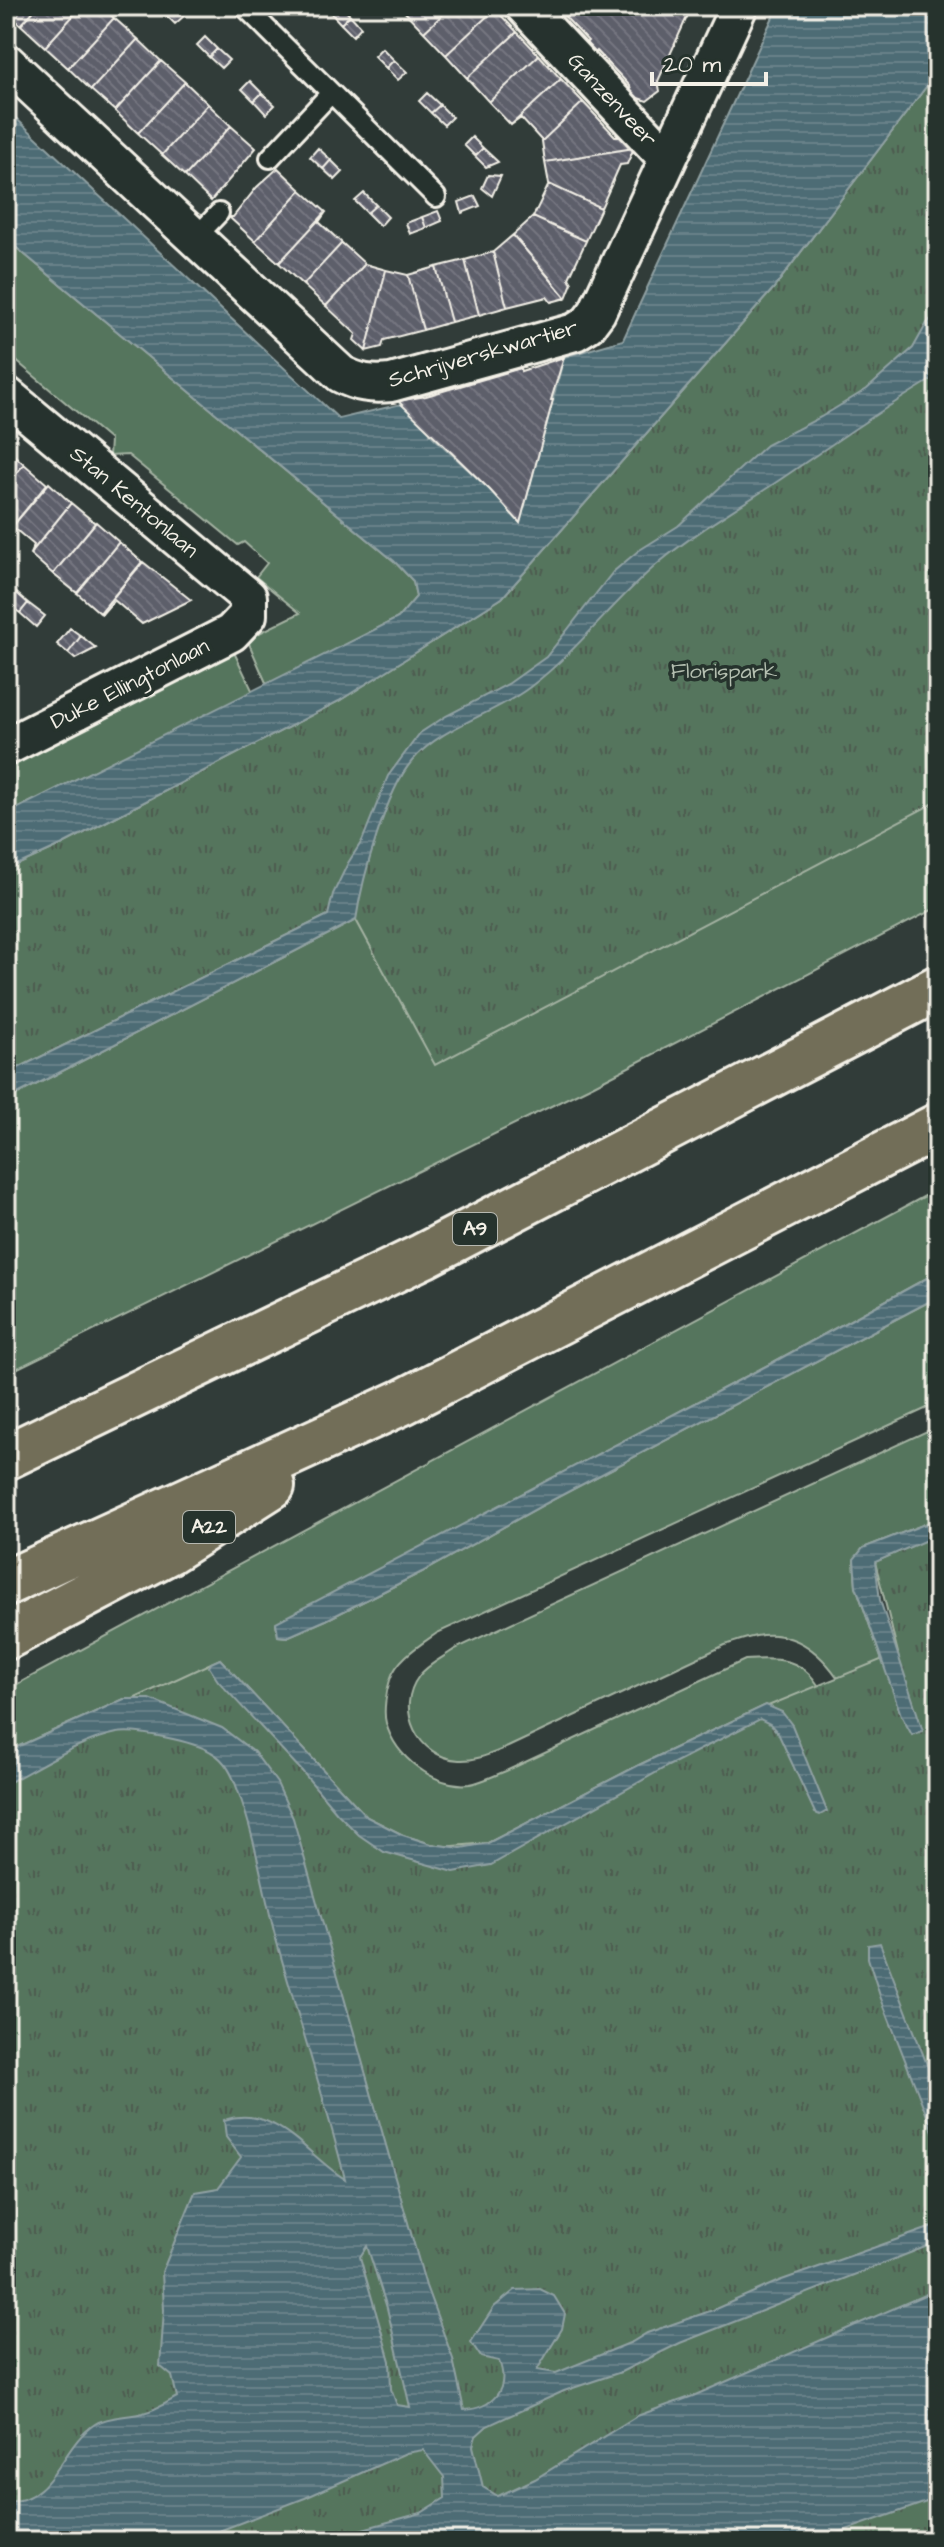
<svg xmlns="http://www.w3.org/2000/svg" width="944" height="2547" font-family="'Architects Daughter',sans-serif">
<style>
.grass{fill:#54745d;stroke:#a4b2a2;stroke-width:2;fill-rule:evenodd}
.park{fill:url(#park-tufts);stroke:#a4b2a2;stroke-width:2}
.water{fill:url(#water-rules);stroke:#90a1a3;stroke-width:2;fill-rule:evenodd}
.building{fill:url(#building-back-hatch);stroke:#f4f1e8;stroke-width:2}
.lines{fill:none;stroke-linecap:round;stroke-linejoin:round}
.service-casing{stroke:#f4f1e8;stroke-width:24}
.minor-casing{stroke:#f4f1e8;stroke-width:42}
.motorway-casing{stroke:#f4f1e8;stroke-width:50}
.service{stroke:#26332d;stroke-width:18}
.minor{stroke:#26332d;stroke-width:36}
.motorway{stroke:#726e59;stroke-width:44}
.labels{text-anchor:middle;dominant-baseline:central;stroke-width:7;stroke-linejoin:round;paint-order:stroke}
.shield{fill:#26332d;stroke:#b6b8b0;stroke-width:2}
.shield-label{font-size:20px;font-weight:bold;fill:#f4f1e8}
.street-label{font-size:22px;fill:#f4f1e8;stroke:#26332d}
.park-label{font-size:22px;fill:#b4bfb0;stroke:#26332d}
</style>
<defs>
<pattern id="park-tufts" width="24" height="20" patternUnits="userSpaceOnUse" patternTransform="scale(2)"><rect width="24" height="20" fill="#54745d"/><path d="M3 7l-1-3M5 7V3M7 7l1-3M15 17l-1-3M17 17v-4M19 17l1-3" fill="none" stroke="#4e5c50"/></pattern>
<pattern id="water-rules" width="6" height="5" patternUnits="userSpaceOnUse" patternTransform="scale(2)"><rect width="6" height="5" fill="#4e6c75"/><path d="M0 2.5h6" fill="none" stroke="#688189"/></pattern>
<pattern id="building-back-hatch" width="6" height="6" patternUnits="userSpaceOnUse" patternTransform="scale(2)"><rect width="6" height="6" fill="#5d5e6b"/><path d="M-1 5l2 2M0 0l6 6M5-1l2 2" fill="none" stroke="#757680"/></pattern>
</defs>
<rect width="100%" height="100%" fill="#313c39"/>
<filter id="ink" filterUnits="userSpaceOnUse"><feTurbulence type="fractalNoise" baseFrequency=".0125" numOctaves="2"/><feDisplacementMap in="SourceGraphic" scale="16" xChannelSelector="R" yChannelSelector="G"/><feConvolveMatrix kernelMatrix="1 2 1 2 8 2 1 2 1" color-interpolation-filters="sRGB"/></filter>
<g filter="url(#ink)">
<path class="grass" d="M6,239l388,322 19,20 3,16 -18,21 -131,67 -20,-46 53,-26 -44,-36 11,-14 -23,-21 -6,3 -110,-90 -19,1 1,-16 -96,-81 -8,5z
M938,376v531l-344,178 -588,289v-274l350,-180z
M232,648l21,44 -247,122v-50z
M938,1189v83l-168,92 -494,259 2,13 9,1 39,-17 96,-48 121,-67 395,-208v106l-501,230c-17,12 -41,26 -47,47 -4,12 -7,32 -4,43 9,34 49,65 84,61 12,-2 25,-9 36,-13l239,-111c52,-4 66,5 87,52l106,278v103l-55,-144 -3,-6 -12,2v13l-6,-12 -43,32 34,37 10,61 30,44 -59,45 -42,54 -16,37 3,25 -66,29 -66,23 -273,-237 -44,-142 -37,-136 -16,-35 -23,-31 -32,-24 -72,-29h-26l-118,53v-62zM220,1659l147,158 36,18 28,9 30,4 27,-5 151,-78 127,-60 16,7 10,13 35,86 -7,4 -5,-2 -37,-80 -8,-9 -10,-5 -92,47 -177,99 -37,7 -70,-20 -25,-17 -22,-22 -36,-43 -83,-89 -9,-14 2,-4z
M938,1426v93l-75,29 -9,12 2,26 45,129 -51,-17c-19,-35 -49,-70 -94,-62 -11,2 -21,6 -31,9l-217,102c-16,6 -31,14 -49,13 -41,-2 -65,-51 -40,-84 8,-11 25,-19 36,-27z"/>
<path class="park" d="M938,71v730l-503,264 -79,-145 -28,-5 -322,159v-204l55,-25 278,-144 163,-103 271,-309z
M938,1534v1007h-932v-783l205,-95 173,189 104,-9 253,-126 157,-64 -23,-91z"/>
<path class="water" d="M778,6h160v65l-165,218 -271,309 -163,103 -278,144 -55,25v-56l392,-196 18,-21 -3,-16 -19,-20 -388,-322v-130l333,310 62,-15 31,28 -2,2 60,56 30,33 44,-166 59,-17z
M938,311v65c-54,31 -105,68 -157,103 -40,27 -83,51 -120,82 -47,39 -83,90 -131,126 -36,28 -87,38 -118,74 -26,30 -50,118 -56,159l-350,180v-26l322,-159 5,-21 15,-31 14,-22 26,-65 32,-43 26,-17 62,-32 38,-27 67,-85 25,-21 40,-25 88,-81 55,-28 46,-28 46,-41 14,-25z
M938,1272v25l-395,208 -121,67 -96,48 -39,17 -9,-1 -2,-14 494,-258z
M938,1519v16l-63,27 5,38 43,131 -11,4 -11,-20 -45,-129 -2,-27 9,-11z
M220,1659l147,158 36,18 28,9 30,4 27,-5 151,-78 127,-60 16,7 10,13 35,86 -7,4 -5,-2 -37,-80 -8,-9 -10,-5 -92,47 -177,99 -37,7 -70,-20 -25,-17 -22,-22 -36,-43 -83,-89 -9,-14 2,-4z
M124,1699h26l72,29 32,24 23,31 16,35 133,468 27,73 11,51c29,-2 46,-21 35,-49l-18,-4 -10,-15 23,-35 21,-17 25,-1 14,7 11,18 -3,15 -25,41 19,3 76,-31 15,-9 66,-23 66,-29 159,-56v17l-258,101 -59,29 -57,19 -77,35 -11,10 -3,10 10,41 15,9 37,-17 102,-63 56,-20 245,-107v209l-123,43h-496l102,-28 24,-15 -1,-21 -21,-27 -17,3 -101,45 -112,43h-187v-39c48,0 55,-56 89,-78 13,-8 34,-7 48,-11 12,-3 23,-10 34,-16l-5,-21 -12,-10 4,-56 -2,-38 33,-80 23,-4 23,-31 -15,-20 -2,-17c52,-17 84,37 121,59 -20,-81 -47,-160 -69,-240 -13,-49 -20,-100 -38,-148 -5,-15 -12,-31 -27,-39 -16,-10 -76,-23 -94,-19 -39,8 -76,33 -111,51v-32zM367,2246l20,62 23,99 -13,-2 -6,-16 -1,-28 -30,-104z
M880,1943l58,150v51l-58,-148 -12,-38v-13z"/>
<path class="building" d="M6,6h32l-17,19 -15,-14z
M38,6h44l-37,41 -24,-22z
M82,6h20l12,12 -46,50 -23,-21z
M169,6h5l10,10 -9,8 -12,-12z
M334,6h6l10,9 -9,9 -12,-13z
M405,6h47l-28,26 -22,-23z
M452,6h40l3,3 -49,46 -22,-23z
M555,6h137l-34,75 2,10 -13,10 -15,-5 -2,-10 -33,-35 -4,4 -9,-10 4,-4z
M495,9l22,23 -50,46 -21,-23z
M350,15l11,12 -8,9 -12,-12z
M114,18l24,21 -47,51 -23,-22z
M517,32l22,23 -50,47 -22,-24z
M205,37l12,12 -8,8 -12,-12z
M138,39l23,22 -46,50 -24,-21z
M382,48l12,12 -8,8 -12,-12z
M217,49l12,11 -8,8 -12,-11z
M539,55l22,24 -50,46 -22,-23z
M394,60l13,12 -9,8 -12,-12z
M161,61l24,21 -47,51 -23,-22z
M561,79l22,23 -41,39 -21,-23 -10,7z
M250,81l12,12 -8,8 -12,-12z
M185,82l23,22 -46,51 -24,-22z
M262,93l13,12 -9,9 -12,-13z
M427,93l13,12 -9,8 -12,-12z
M583,102l32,34h7l12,12 -89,14 -3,-21z
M208,104l23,22 -46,50 -23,-21z
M440,105l12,12 -8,8 -13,-12z
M231,126l25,22 -45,53 -26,-25z
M472,137l11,11 -8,8 -11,-11z
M318,148l13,12 -8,9 -13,-12z
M483,148l15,14 -12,5 -11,-11z
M634,148l-7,16 -7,1 -19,43 -52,-24 -4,-22z
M331,160l12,12 -8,8 -12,-11z
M278,168l23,22 -46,51 -26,-24h4l24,-30z
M488,175l13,1 -9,20 -10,-8z
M549,184l52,24 -15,33 -53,-24z
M301,190l25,22 -47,51 -24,-22z
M364,193l12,12 -9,8 -12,-12z
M475,196l5,10 -18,7 -3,-11z
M376,205l12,12 -8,9 -13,-13z
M438,211l4,10 -16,7 -4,-11z
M326,212l-7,10 23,21 -39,42 -24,-22z
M422,217l4,11 -16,6 -4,-11z
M533,217l53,24 -17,37 3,5 -6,15 -53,-63z
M513,235l35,41 18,22 -15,4 -4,-5 -40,10 -14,-55z
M342,243l23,21 -39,42 -23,-21z
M493,252l14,55 -28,8 -14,-55z
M465,260l14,55 -28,7 -15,-55z
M365,264l21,6 -20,81 -12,-11 2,-6 -30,-28z
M436,267l15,55 -28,8 -15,-55z
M386,270l22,5 15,55 -39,10 -2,7 -16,4z
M564,357l-13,43h2l-33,123 -30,-33 -92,-89 28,-5 95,-28v3z
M6,448l18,16 -18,22z
M24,464l23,20 -41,50v-48z
M49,483l22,20 -41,51 4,-9 -20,-17 -8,6z
M71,503l24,20 -42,51 -23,-20z
M96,522l23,20 -42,51 -24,-19z
M119,542l23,20 -42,51 -23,-20z
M143,562l48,38 -49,24 -28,-24 -12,14 -2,-1z
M12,589l16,14 -8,10 -14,-10v-7z
M28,603l17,13 -9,11 -16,-14z
M70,628l11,8 -13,17 -11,-9z
M81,636l15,12 -21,11 -7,-6z"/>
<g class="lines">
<g class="service-casing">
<path id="service" d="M244,6l192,191
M270,158l61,-65
M195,238l24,-25"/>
</g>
<g class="minor-casing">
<path id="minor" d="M524,6l143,152
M6,62l335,312c17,9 30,11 50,9l184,-51 13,-8 9,-12 142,-306
M6,395l242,202v18l-17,18 -225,114"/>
</g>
<g class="motorway-casing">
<path id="motorway" d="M6,1457l417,-201 515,-268
M6,1583l397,-181 535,-276
M6,1637l164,-86 102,-65"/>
</g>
<use href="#service" class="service"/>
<use href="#minor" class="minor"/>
<use href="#motorway" class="motorway"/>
</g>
</g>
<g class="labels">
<g class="shield">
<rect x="453" y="1213" width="44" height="32" rx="6"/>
<rect x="183" y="1511" width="52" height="32" rx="6"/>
</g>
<g class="shield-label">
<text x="475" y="1229">A9</text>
<text x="209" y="1527">A22</text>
</g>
<g class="street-label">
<text transform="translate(612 100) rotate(47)">Ganzenveer</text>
<text transform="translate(483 354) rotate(-16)">Schrijverskwartier</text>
<text transform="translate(134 502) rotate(40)">Stan Kentonlaan</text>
<text transform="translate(130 684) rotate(-27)">Duke Ellingtonlaan</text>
</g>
<g class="park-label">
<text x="724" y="671">Florispark</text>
</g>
</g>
<rect width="944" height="2547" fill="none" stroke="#26332d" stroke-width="32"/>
<rect x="16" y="16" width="912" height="2515" fill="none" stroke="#f4f1e8" stroke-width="3" filter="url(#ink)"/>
<path d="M652 72v12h114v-12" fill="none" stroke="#f4f1e8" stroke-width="4"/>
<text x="664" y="72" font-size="24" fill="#f4f1e8" stroke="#26332d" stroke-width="6" paint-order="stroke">20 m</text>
</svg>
